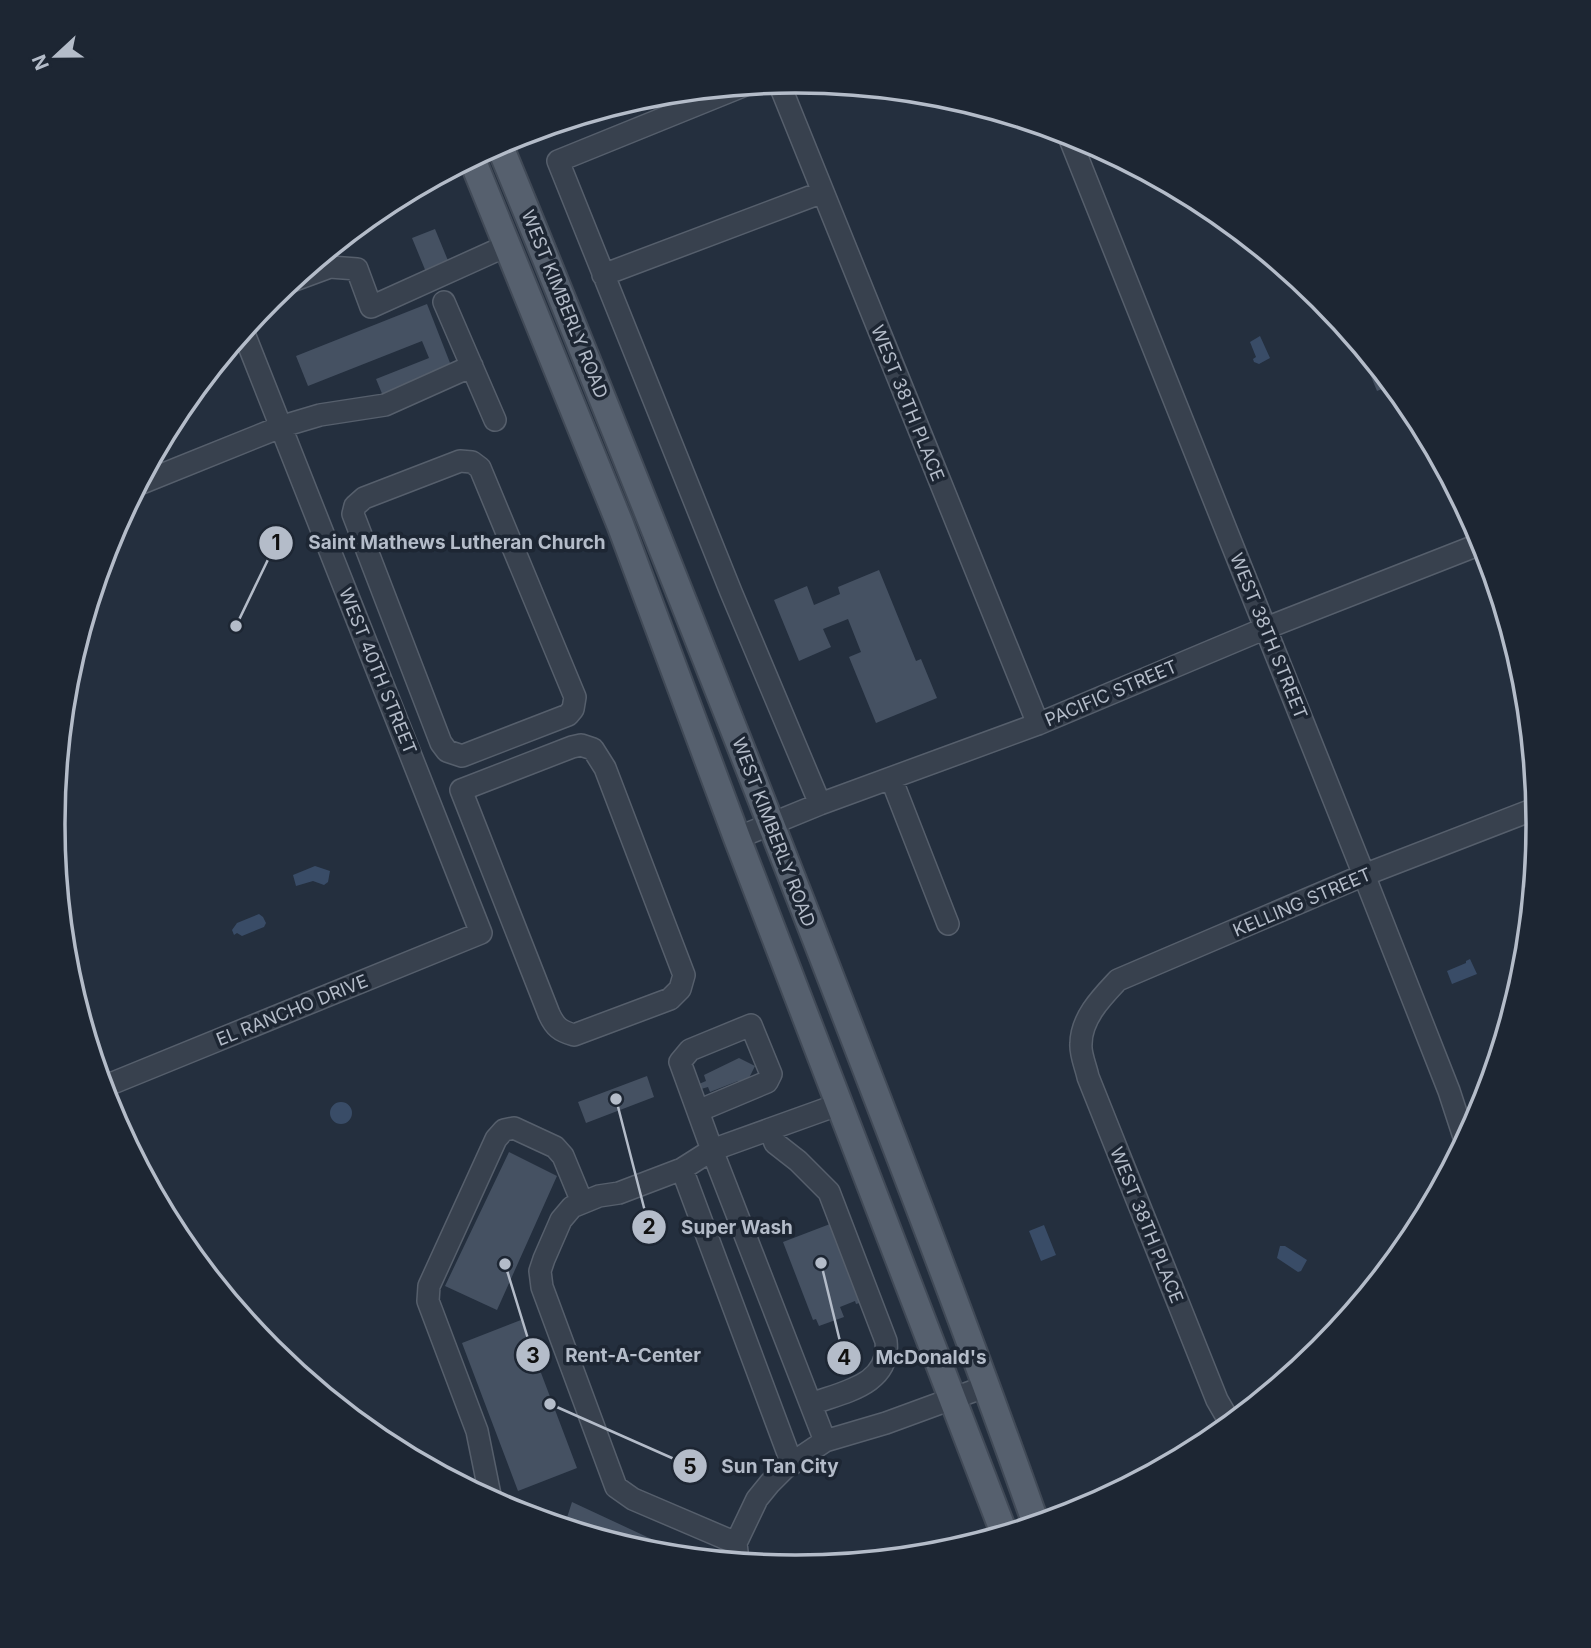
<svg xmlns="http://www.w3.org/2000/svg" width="1591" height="1648" font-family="Inter,sans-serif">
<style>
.water{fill:#394c67}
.building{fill:#455162}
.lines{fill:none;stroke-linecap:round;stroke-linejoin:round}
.minor-casing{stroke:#565f6c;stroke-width:24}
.major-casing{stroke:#414a57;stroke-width:30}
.minor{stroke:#38414e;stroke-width:21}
.major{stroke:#56606e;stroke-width:26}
.labels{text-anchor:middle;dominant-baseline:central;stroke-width:7;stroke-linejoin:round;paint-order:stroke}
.street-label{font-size:18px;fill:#b4bcc9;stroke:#1d2633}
.rim{fill:none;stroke:#b4bcc9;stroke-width:3.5}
.leader{fill:none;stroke:#b4bcc9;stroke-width:2.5}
.callout-dot{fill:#b4bcc9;stroke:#1d2633;stroke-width:2.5}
.mark-label{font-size:21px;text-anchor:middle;font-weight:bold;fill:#111}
.callout-label{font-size:19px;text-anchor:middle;font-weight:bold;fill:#b4bcc9;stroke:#1d2633;stroke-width:7;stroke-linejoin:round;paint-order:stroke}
</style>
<rect width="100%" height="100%" fill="#242f3e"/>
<path class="water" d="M1260,336l10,22 -11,6 -5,-2 -1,-3 3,-2 -6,-15z
M315,866l15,5 -2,11 -4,3 -11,-4 -17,5 -3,-11z
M259,914l4,3 3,6 -2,4 -22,9 -5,-3 -3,2 -2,-5 5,-7z
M1470,959l7,15 -25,10 -5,-13 19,-8v-2z
M330 1113a11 11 0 1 1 22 0a11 11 0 1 1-22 0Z
M1044,1225l12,30 -15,6 -12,-30z
M1280,1246h5l22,14 -6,11 -3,1 -21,-14z"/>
<path class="building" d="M435,229l14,34 -23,9 -14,-34z
M427,304l25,64 -69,28 -7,-17 53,-21 -7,-17 -114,45 -12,-30z
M1358,345h1l33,40 -15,6z
M879,570l37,91 5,-2 16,39 -61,25 -27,-66 12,-5 -13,-33 -25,10 8,18 -32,14 -25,-61 33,-14 7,19 26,-11 -2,-7z
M739,1058l16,8 -7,14 -9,4 -1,-3 -28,11 -2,-5 -7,2 -2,-5 7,-3 -2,-6z
M647,1076l7,21 -68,26 -8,-21z
M509,1152l48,24 -60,134 -52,-24z
M830,1224l33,78 -7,2 -1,-3 -15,6 4,10 -25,9 -3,-7 -3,1 -30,-78z
M521,1320l56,148 -59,23 -56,-148z
M572,1502l116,54 -38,-3 -86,-26z"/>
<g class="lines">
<g class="minor-casing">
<path id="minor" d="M779,83l259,641
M743,86l-185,75 173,431 89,212
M1068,134l296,741 85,216 16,49
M603,275l220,-83
M292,281l38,-14 27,2 14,38 135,-61
M444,302l51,118
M460,461l12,1 8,6 95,229 -2,12 -5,6 -106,41 -15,-5 -6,-8 -88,-229 2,-8 9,-8z
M139,484l144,-58 37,-11 65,-10 87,-39
M581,745l12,4 12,19 79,207 -4,14 -10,10 -96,36c-14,-4 -19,-8 -25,-21l-88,-224 111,-43z
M891,778l57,146
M737,838l83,-34 218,-80 228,-96 217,-85
M103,1087l378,-154 -238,-602
M698,1111l69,-29 4,-8 -20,-49 -61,25 -10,12 32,88 113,291
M770,1129l5,14 23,18 31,31 57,149c5,44 -43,51 -75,63
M682,1169l110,295
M1232,1422l-4,-3 -11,-19 -129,-323c-2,-10 -8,-23 -7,-33 0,-26 21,-47 37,-64l246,-105 173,-67
M491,1500l-14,-69 -49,-130 1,-15 67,-147 8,-9 10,-2 41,19 8,9 19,46
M736,1543l21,-44 13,-16 15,-15 40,-27 61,-18 101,-37
M738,1561l-2,-18 -103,-44 -17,-12 -74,-200 -2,-16 4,-12 17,-39 11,-13 27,-11 20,-3 63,-24 30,-19 128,-46"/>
</g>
<g class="major-casing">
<path id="major" d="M499,144c105,255 206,511 306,767 79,204 158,407 231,613
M472,159l148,365 117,314 267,695"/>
</g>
<use href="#minor" class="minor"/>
<use href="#major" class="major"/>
</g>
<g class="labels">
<g class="street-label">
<text transform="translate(565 304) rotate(68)">WEST KIMBERLY ROAD</text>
<text transform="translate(908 403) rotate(68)">WEST 38TH PLACE</text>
<text transform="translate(1269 636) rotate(68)">WEST 38TH STREET</text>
<text transform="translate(378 671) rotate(68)">WEST 40TH STREET</text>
<text transform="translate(1111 693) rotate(-23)">PACIFIC STREET</text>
<text transform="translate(774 832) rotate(69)">WEST KIMBERLY ROAD</text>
<text transform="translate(1302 902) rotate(-23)">KELLING STREET</text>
<text transform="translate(292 1010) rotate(-22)">EL RANCHO DRIVE</text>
<text transform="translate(1147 1225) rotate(68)">WEST 38TH PLACE</text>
</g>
</g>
<path d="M0 0H1591V1648H0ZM795 93H796A730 730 0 0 1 1526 823V825A730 730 0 0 1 796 1555H795A730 730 0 0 1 65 825V823A730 730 0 0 1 795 93Z" fill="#1d2633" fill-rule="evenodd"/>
<path class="rim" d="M795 93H796A730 730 0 0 1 1526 823V825A730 730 0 0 1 796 1555H795A730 730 0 0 1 65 825V823A730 730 0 0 1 795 93Z"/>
<path class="leader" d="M236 626L276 543M616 1099L649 1227M505 1264L533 1355M821 1263L844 1358M550 1404L690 1466"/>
<g class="callout-dot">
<circle cx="236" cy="626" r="7"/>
<circle cx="616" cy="1099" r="7"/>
<circle cx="505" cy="1264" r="7"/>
<circle cx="821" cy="1263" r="7"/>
<circle cx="550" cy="1404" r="7"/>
<circle cx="276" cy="543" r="18"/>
<circle cx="649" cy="1227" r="18"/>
<circle cx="533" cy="1355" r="18"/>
<circle cx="844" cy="1358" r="18"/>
<circle cx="690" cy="1466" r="18"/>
</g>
<g class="mark-label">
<text x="276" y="550">1</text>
<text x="649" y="1234">2</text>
<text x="533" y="1363">3</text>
<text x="844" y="1365">4</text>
<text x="690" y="1474">5</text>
</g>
<g class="callout-label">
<text x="457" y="549">Saint Mathews Lutheran Church</text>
<text x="737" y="1234">Super Wash</text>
<text x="633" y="1362">Rent-A-Center</text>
<text x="931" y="1364">McDonald's</text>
<text x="780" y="1473">Sun Tan City</text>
</g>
<g transform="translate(56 56) rotate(248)" stroke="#1d2633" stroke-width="5" paint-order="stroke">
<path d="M0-5L12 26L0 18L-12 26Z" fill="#b4bcc9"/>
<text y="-10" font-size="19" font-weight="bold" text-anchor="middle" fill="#b4bcc9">N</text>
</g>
</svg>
